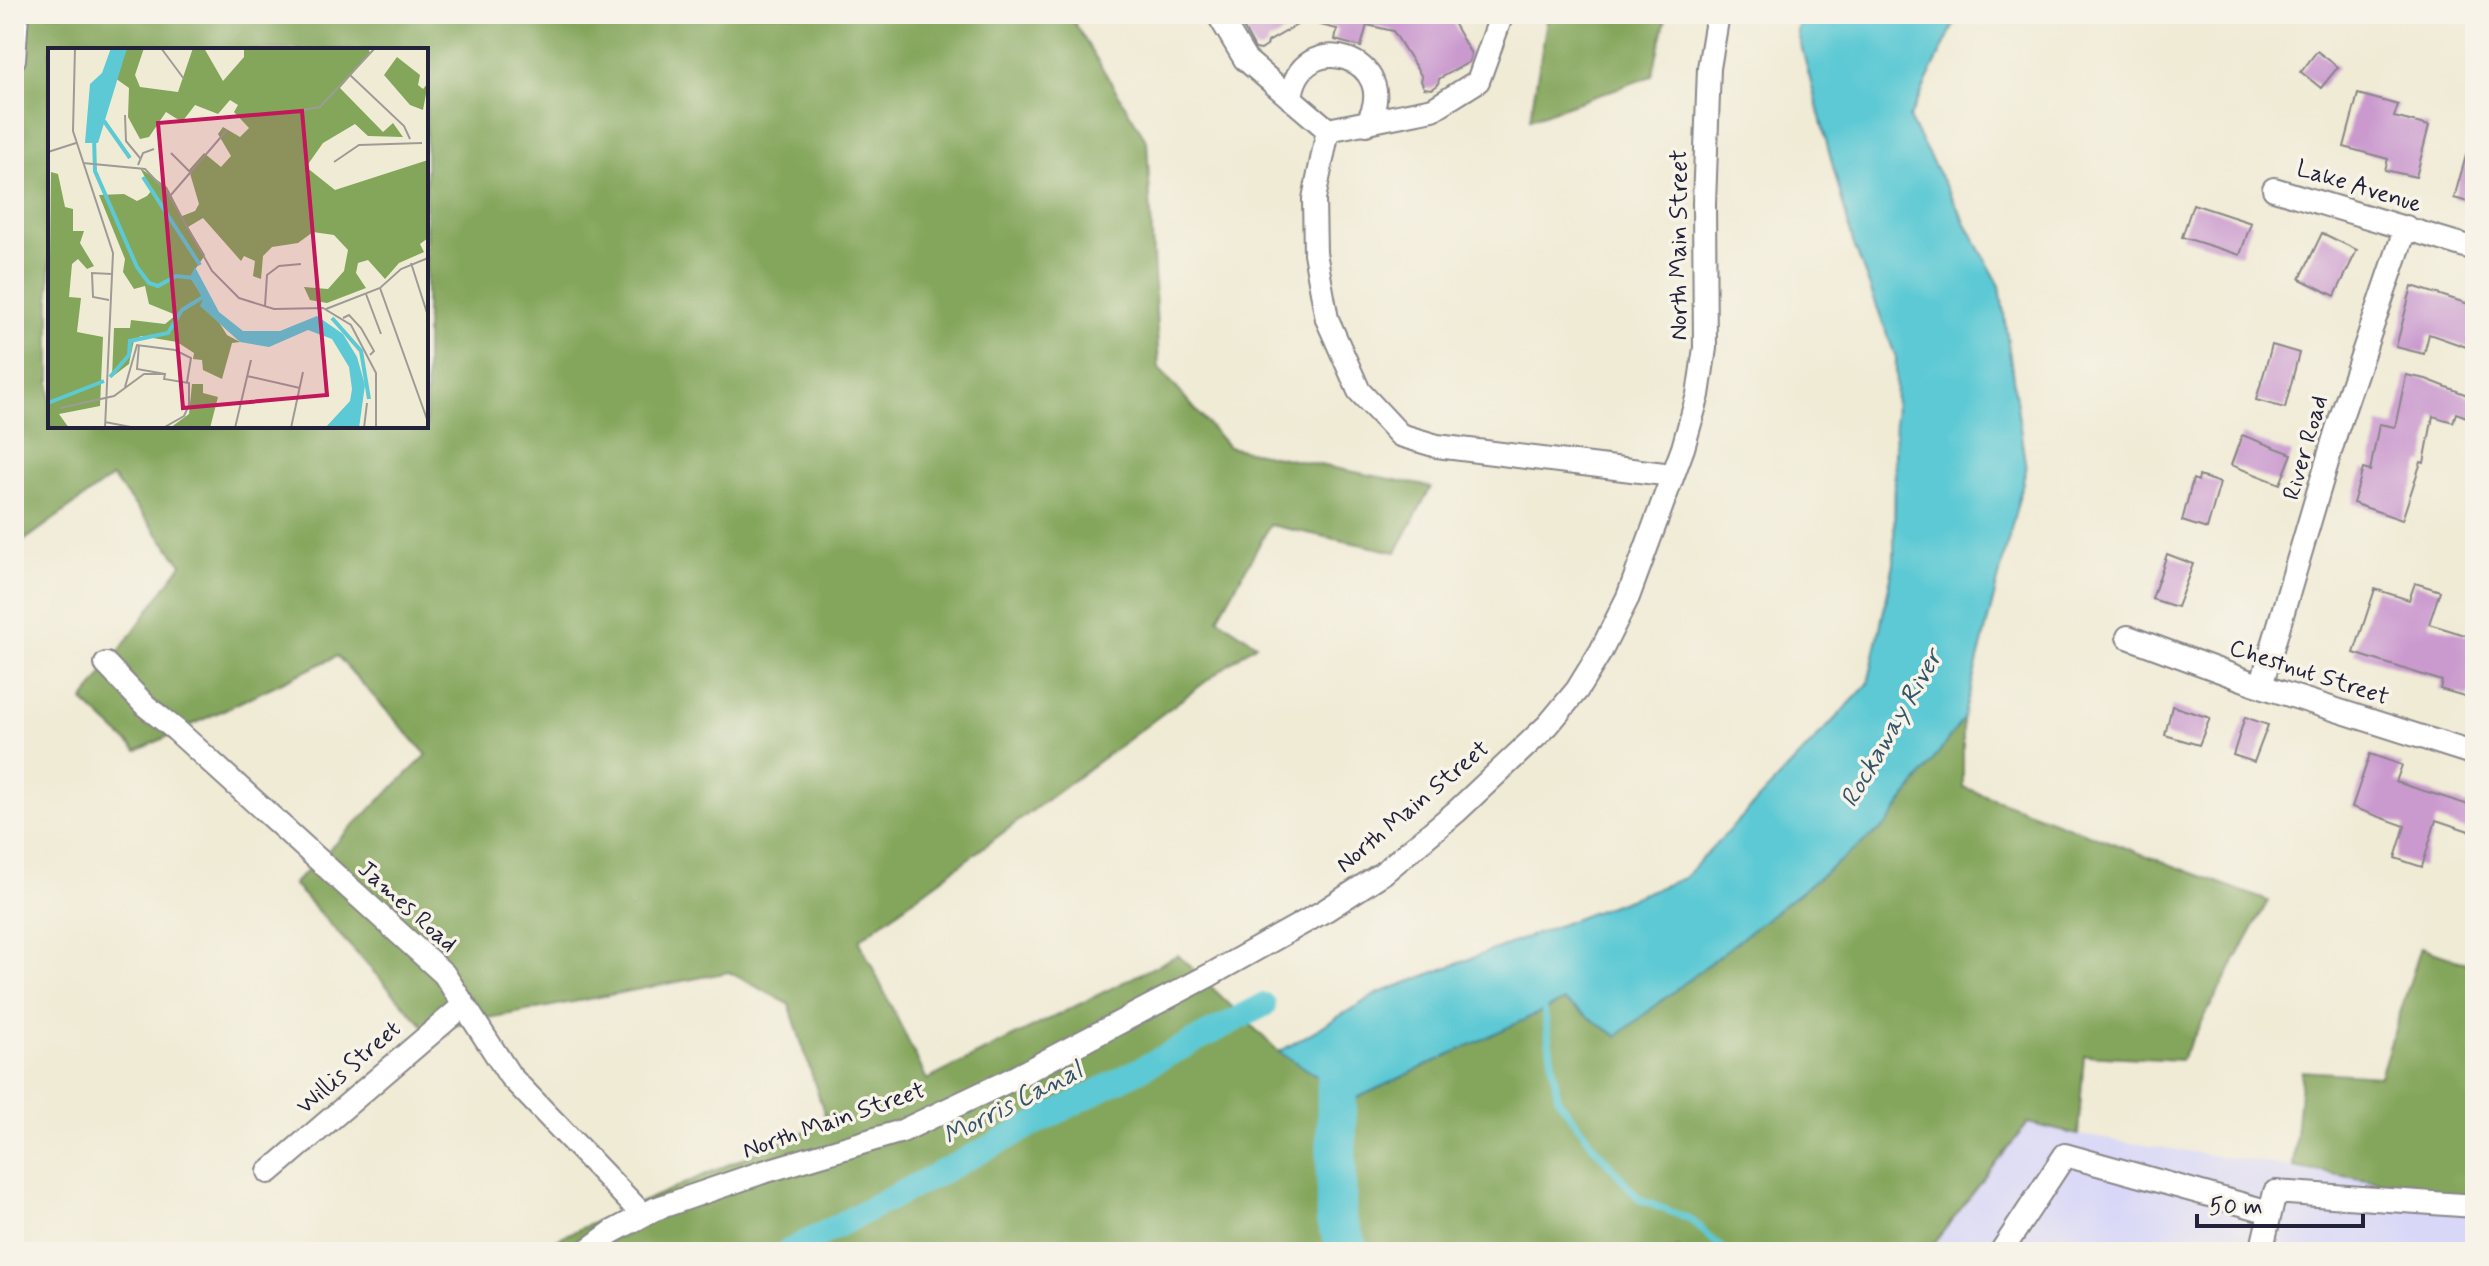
<svg xmlns="http://www.w3.org/2000/svg" width="2489" height="1266" font-family="Mynerve,sans-serif">
<style>
.built{fill:#d8d7f8}
.forest{fill:#84a65b;stroke:#53644b;stroke-width:2;fill-rule:evenodd}
.water{fill:#5dc9d4;stroke:#407688;stroke-width:2}
.lines{fill:none;stroke-linecap:round;stroke-linejoin:round}
.stream{stroke:#5dc9d4;stroke-width:7}
.canal{stroke:#5dc9d4;stroke-width:24}
.river{stroke:#5dc9d4;stroke-width:40}
.building{fill:#ca9acf}
.minor-casing{stroke:#898688;stroke-width:26}
.minor{stroke:#fff;stroke-width:22}
.labels{text-anchor:middle;dominant-baseline:central;stroke-width:7;stroke-linejoin:round;paint-order:stroke}
.street-label{font-size:24px;fill:#22223b;stroke:#f7f3e8}
.water-label{font-size:26px;font-style:italic;fill:#345469;stroke:#f7f3e8}
.inset-river{fill:none;stroke:#5dc9d4;stroke-width:4}
.inset-road{fill:none;stroke:#9e9b97;stroke-width:2}
.view{fill:#c2185b;fill-opacity:0.15;stroke:#c2185b;stroke-width:4}
.inset-edge{fill:none;stroke:#22223b;stroke-width:4}
</style>
<rect width="100%" height="100%" fill="#f7f3e8"/>
<filter id="ink" filterUnits="userSpaceOnUse"><feTurbulence type="fractalNoise" baseFrequency=".0125" numOctaves="2"/><feDisplacementMap in="SourceGraphic" scale="16" xChannelSelector="R" yChannelSelector="G"/><feConvolveMatrix kernelMatrix="1 2 1 2 8 2 1 2 1" color-interpolation-filters="sRGB"/></filter>
<filter id="wash" filterUnits="userSpaceOnUse"><feTurbulence type="fractalNoise" baseFrequency=".006" numOctaves="4" result="noise"/><feDisplacementMap in="SourceGraphic" scale="32" xChannelSelector="R" yChannelSelector="G"/><feGaussianBlur stdDeviation="1.8" result="paint"/><feColorMatrix in="noise" values="0 0 0 0 0 0 0 0 0 0 0 0 0 0 0 0 0 1.4 0 .05"/><feComposite in="paint" operator="in"/></filter>
<g filter="url(#wash)">
<rect width="100%" height="100%" fill="#f0ebd5"/>
<path class="built" d="M2028,1123l50,12 215,32 182,32v53h-548z"/>
<path class="forest" d="M14,14h1055l78,127 12,227 69,79 203,40 -35,65 -126,-27 -52,93 38,26 -397,296 68,140 251,-125 101,97 76,47 209,-98 323,-177 76,-105v68l305,114 -87,159 -97,-5 -6,80 -50,-12 -101,129h-245l-4,-5 -11,5h-1125l21,-16 264,-114 -38,-118 -60,-32 -302,58 -134,-146 134,-129 -90,-99 -200,95 -54,-50 99,-137 -70,-87 -98,71zM50,50h376v376h-376z
M1548,14h119l-15,62 -122,43z
M2421,947l54,19v233l-182,-32 9,-96 78,5z"/>
<path class="water" d="M1807,14h152l-50,105 91,167 26,184 -63,249 -76,105 -270,212 -53,-35 -209,98 -76,-47 98,-58 307,-116 184,-194 26,-121 2,-205 -43,-116 -56,-212z"/>
<g class="lines">
<path class="stream" d="M1543,1003l15,96 38,50 44,51 50,19 36,33"/>
<path class="canal" d="M787,1252l477,-247"/>
<path class="river" d="M1350,1252l-14,-31 1,-152 33,-11"/>
</g>
<g id="blocks">
<path class="building" d="M1236,14h212l23,40 -2,8 -30,17 -1,6 -6,4 -8,-1 -3,-7 1,-4 -29,-46 -26,-6 -6,22 -26,-7 2,-11 -33,-8 -36,21 -1,4 -6,4 -6,-1z
M2317,51l21,16 -17,21 -20,-16z
M2358,94l40,11 -4,12 35,9 -13,51 -31,-7 3,-11 -44,-12z
M2470,142l5,1v61l-21,-6z
M2193,204l58,19 -11,32 -58,-18z
M2322,233l35,17 -22,46 -35,-17z
M2412,286l63,20v44l-46,-16 -5,20 -28,-7z
M2272,345l27,8 -14,55 -29,-8z
M2406,375l20,4 49,19v22l-19,-7 -3,9 -20,-6 -9,47 -3,-1 -19,58 -49,-17 10,-34 7,2 9,-47 16,3z
M2242,435l50,19 -12,30 -49,-19z
M2199,476l21,7 -13,46 -25,-8 11,-42 5,2z
M2167,554l26,10 -16,43 -25,-8z
M2415,583l25,8 -11,33 46,14v37l-7,22 -28,-8 2,-8 -88,-28 21,-64 34,11z
M2172,706l38,12 -11,27 -34,-10z
M2245,717l23,8 -14,37 -21,-7z
M2370,754l32,11 -6,17 79,25v26l-39,-13 -14,47 -27,-9 10,-32 -53,-19z"/>
</g>
</g>
<g filter="url(#ink)">
<use href="#blocks" fill-opacity="0" stroke="#898688" stroke-width="2"/>
<g class="lines">
<g class="minor-casing">
<path id="minor" d="M1218,14l27,45 83,71 105,-21 45,-28 24,-67
M14,59l3,-45
M1291,99c7,-76 116,-40 75,25
M1328,130l-14,69 1,54 12,66 32,72 41,44 37,11 235,29
M2274,189l201,60
M2128,637l133,49 214,68
M106,664l40,42 30,24 268,244 66,102 133,139
M2261,686l75,-254 70,-205
M269,1172l195,-167
M585,1252l27,-20 43,-23 105,-36 142,-42 106,-50 202,-106 116,-65 57,-37 74,-62 91,-86 29,-35 24,-39 27,-54 55,-149 15,-53 7,-47 -1,-145 5,-135 9,-54
M2001,1252l64,-97 205,57
M2261,1252l14,-60 200,14"/>
</g>
<use href="#minor" class="minor"/>
</g>
</g>
<g class="labels">
<g class="street-label">
<text transform="translate(2359 187) rotate(17)">Lake Avenue</text>
<text transform="translate(1679 245) rotate(-90)">North Main Street</text>
<text transform="translate(2306 448) rotate(-74)">River Road</text>
<text transform="translate(2309 673) rotate(18)">Chestnut Street</text>
<text transform="translate(1413 807) rotate(-40)">North Main Street</text>
<text transform="translate(407 907) rotate(42)">James Road</text>
<text transform="translate(349 1068) rotate(-41)">Willis Street</text>
<text transform="translate(834 1121) rotate(-19)">North Main Street</text>
</g>
<g class="water-label">
<text transform="translate(1892 729) rotate(-60)">Rockaway River</text>
<text transform="translate(1013 1104) rotate(-27)">Morris Canal</text>
</g>
</g>
<g transform="translate(48 48)">
<rect width="380" height="380" fill="#f0ebd5"/>
<path d="M79,0h17l-9,27 5,12 38,5 15,-44h11l19,33 21,-24v-9h124l2,5 -30,35 43,44 10,-9 10,14 -35,-1 -13,-12 -32,19 -17,24 29,23 93,-30v78l-8,6 4,8 -25,11 -14,16 -17,-19 -10,3 -2,10 10,15 -39,15 -17,-3 -6,-13 24,2 16,-18 4,-21 -14,-15 -21,-3 -15,11 -26,4 -9,9 -2,23 -8,-3 2,-15 -11,-5 -3,5 -38,-43 -15,9 17,28 -15,22 37,58 13,7 -8,1 -10,36 -19,-9 -1,-10 -9,-1 1,-6 -17,-11 -36,-6 -7,4 -5,24 -17,13 2,-49h16l1,-8 34,4 11,-9 -27,-11 -4,-18 -11,3 -11,-17 2,-13 -26,-64 25,-1 13,7 10,-5 5,-6 -12,-22 27,19 15,29 13,-5 4,-7 -10,-34 15,-17 17,14 10,-11 -13,-22 5,-7 17,10 9,-9 -15,-16 4,-7 -8,-5 -12,14 -23,-9 -13,17 -16,-10 -17,25 -9,2 -12,-22 1,-29 -14,-10zM349,9l23,18 -2,10 5,4 5,-6 -5,27 -13,-5 -26,-30zM3,124l7,2 7,33 8,2v22h11l-4,12 14,23 -7,3 -9,-10 -6,5 -3,33 12,1 -4,34 26,5 -3,69 -41,8 10,14h-21zM144,336h11v9l15,4 -8,31h-40l19,-14z" fill="#84a65b"/>
<path d="M63,0h16l-29,95h-13l5,-59 12,-11zM147,219l24,45 24,19h37l37,-15 26,18 14,23 8,28 -6,43h-34l25,-27 2,-12 -3,-22 -17,-28 -24,-9 -39,17 -29,-5 -40,-36 3,-7 -13,-22z" fill="#5dc9d4"/>
<path class="inset-river" d="M56,73l26,37M46,89l1,34 42,96 12,16 9,3 18,-10 19,2M95,129l57,88M284,270l29,33 8,48M62,329l19,-22 1,-14 38,-8 14,-23 21,-13M0,355l56,-22"/>
<path class="inset-road" d="M27,0l-2,83 40,122 -8,175M113,0l23,31M302,27l54,51 6,13M243,64l29,-5 55,-59M77,67l1,26 14,17M0,104l28,-9M123,105l21,21M286,114l25,-17 63,-2M35,115l62,6 23,24 44,78 27,27 35,11 49,-1 28,17 25,48v55M90,117l5,-12 11,-4M122,148l57,-66M363,215l17,53M332,240l48,134M318,246l15,40M61,252l-16,-3 -1,-24 20,1M217,258l2,-31 12,-9 22,-2M278,261l54,-21 21,-19 27,-11M295,270l6,-3 12,13 13,23 -4,4M91,297l-2,24 28,5M199,328l53,12M77,339l12,-42 38,5 16,8 -4,24M12,360l54,-12 30,-22h21l-1,5 25,4v22l-5,11 -21,12M57,374l31,6M187,380l16,-68M243,380l12,-56M316,380l3,-25"/>
<path class="view" d="M254,63l25,284 -144,13 -25,-285z"/>
<rect width="380" height="380" class="inset-edge"/>
</g>
<rect width="2489" height="1266" fill="none" stroke="#f7f3e8" stroke-width="48"/>
<path d="M2197 1214v12h166v-12" fill="none" stroke="#22223b" stroke-width="4"/>
<text x="2209" y="1214" font-size="24" fill="#22223b" stroke="#f7f3e8" stroke-width="6" paint-order="stroke">50 m</text>
</svg>
